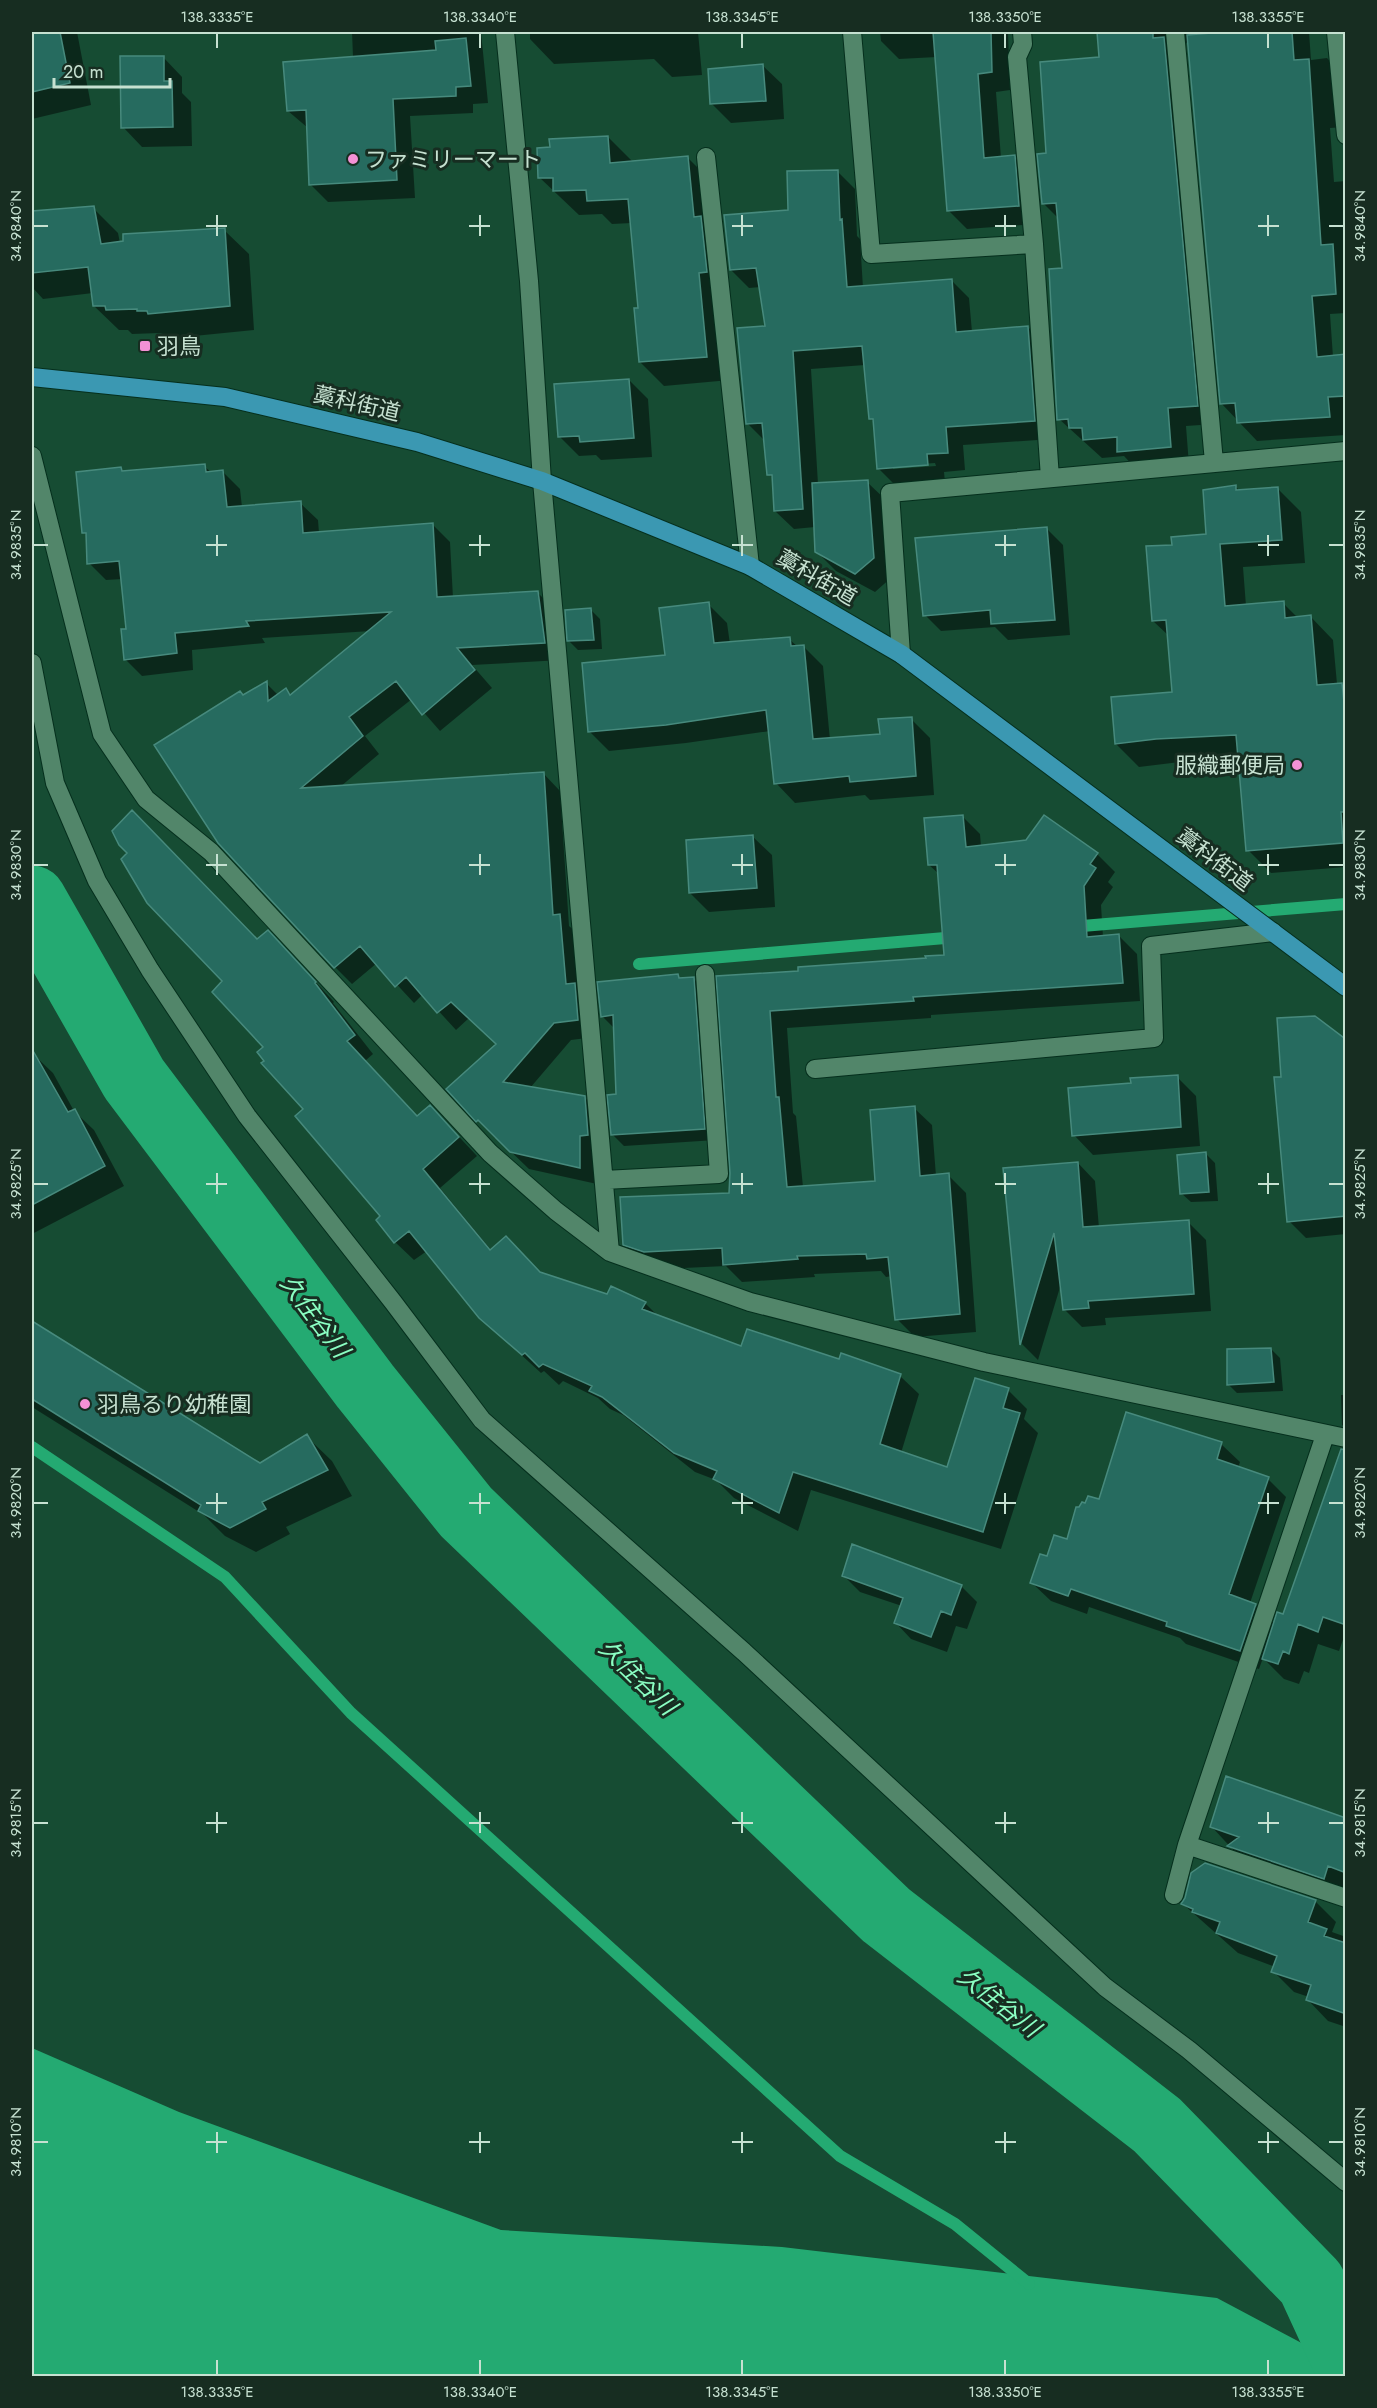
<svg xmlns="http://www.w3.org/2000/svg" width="1377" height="2408" font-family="Jost,'Noto Sans JP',sans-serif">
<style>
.water{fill:#24aa72}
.shadow{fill:#0007;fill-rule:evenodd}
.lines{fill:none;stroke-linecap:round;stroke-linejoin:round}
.stream{stroke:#24aa72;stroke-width:12}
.river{stroke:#24aa72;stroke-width:69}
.building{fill:#266b5f;stroke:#478a7d;stroke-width:1.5}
.minor-casing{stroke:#052f1d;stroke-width:20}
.highway-casing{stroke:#052f1d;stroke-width:20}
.minor{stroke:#52866a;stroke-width:18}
.highway{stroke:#3b98b2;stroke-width:18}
.ticks{fill:none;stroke:#c6e1d1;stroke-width:2}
.poi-dot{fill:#f391d5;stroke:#172d21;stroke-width:2}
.labels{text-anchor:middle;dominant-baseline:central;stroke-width:6;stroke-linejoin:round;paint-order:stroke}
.poi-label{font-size:22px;fill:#c6e1d1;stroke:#172d21;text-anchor:start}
.street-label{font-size:22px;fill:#c6e1d1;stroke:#172d21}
.water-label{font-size:24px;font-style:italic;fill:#8bffc3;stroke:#172d21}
.neatline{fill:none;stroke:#c6e1d1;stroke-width:2}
.ticks-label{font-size:15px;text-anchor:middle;fill:#c6e1d1}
</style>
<rect width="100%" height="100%" fill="#164c33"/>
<path class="water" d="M32,2048l147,64 322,118 281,17 435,51 128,68v10h-1313z"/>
<path class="shadow" d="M32,32h45l14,73 -59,14z
M352,32h129l7,71 -15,1v9l-63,3 5,82 -87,4 -18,-18 -2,-56 -20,-17 65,-54z
M530,32h168l4,43 -30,2 -18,-18 -100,5 -24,-25z
M880,32h128l2,58 -14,2 5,66 13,-1 19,18 4,49 -70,5 -19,-19 -11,-153 -38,2 -18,-18z
M1098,32h211l2,28 16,-2 18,19 1,50 -16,1 4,54 12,-1v132l-16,1 3,43 13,-1v79l-89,6 -36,-38 -32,-362 -6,4 32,379 -29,2 3,39 -52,5 -13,-14 -22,2 -43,-39 4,-150 -4,-50 -16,-16 4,-48 53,-96z
M163,57l19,20v16l9,9 1,44 -50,1 -19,-20z
M762,65l20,19 2,35 -53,4 -19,-19z
M608,137l24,24 56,-3 24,24 4,51 8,9 6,53 -8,1 8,84 -66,6 -24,-24v-53l-8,-86 -20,1 -10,-10 -23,1 -39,-37z
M837,171l18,18 2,47 3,3 3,49 88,-8 18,18 3,34 56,-5 18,18 6,94 -89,6 2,25 -21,2 1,10 -49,4 -18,-18 -3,-45 -4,-4 -6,-54 -54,4 7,115 49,-2 20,19 5,76 -17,15 -39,-21 -20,-20 -1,-24 -21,2 -19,-18 -1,-32 -5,-5 -4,-33 -17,-17 19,-97 -6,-40 -12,1 -18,-18 58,-58zM935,463l1,3 -43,3v-3z
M93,208l25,25 2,10 104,-13 25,24 5,76 -80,8 -14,-5 -28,1 -4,-4h-9l-25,-24 -1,-13 -50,6 -11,-12v-74z
M629,380l19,19 4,58 -51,3 -5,-5 -17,1 -19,-19z
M204,466l8,7 11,-1 17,17 2,18 58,-4 18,17 1,13 114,-8 17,17 3,56 84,-6 18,18 7,50 -90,5 20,23 -52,43 -28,-32 -47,37 14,18 -39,33 203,-14 17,18 9,135 8,7 18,104 -24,3 -41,48 54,9 18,18 -5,69 -68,-15 -33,-32 -1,1 -47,-49 49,-45 -28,-26 -13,12 -33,-36 -9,9 -37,-40 -25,21 -17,-17 -91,-271 22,-13 12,12 8,-5 6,5 79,-64 -109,7 3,5 -73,7 1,20 -51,6 -17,-17 3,-29 -5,-51 -17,1 -17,-17 -2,-27 -4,-4 38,-64 3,4z
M1236,487l4,4 38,-2 23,23 4,51 -62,4 3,39 37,-3 15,15 12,-2 23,24 4,44h5l4,4v179l-75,6 -23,-23 -8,-92 -60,4 -41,5 -23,-23 58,-51 -5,-57 -16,-15 21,-75 34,-11z
M1047,529l16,16 7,90 -62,5 -13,-13 -54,4 -16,-16z
M708,604l19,19 3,21 59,-5 9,8h6l19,19 7,74 51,-4 30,-17 19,19 4,57 -64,5 -5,-5 -70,8 -19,-20 -6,-52 -84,12 -77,8 -19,-19 76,-75z
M590,609l10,10 2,30 -24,1 -9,-9z
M962,816l18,18 1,12 46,-4 18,-25 52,37 18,18 -7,10 5,5 -12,18 2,32 16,-1 18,18 3,47 -209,14v3l-144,10 6,85 3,3 7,71 74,-5 37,-74 18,17 4,51 12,-1 18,18 10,139 -61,5 -18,-18 -5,-43 -6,1 -5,-6 -67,3 1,3 -73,5 -16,-16 -63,3 -21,-7 -18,-18 106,-49 2,-22 -14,-196 82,-4 127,-13 18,-4 -6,-82 -10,-9z
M752,836l20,19 3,52 -66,5 -19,-19z
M257,941l30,10 47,51 -1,1 40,51 -8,7 53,57 30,7 29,31 -37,32 51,62 50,24 67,21 37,8 14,14 83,31 98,13 60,15 19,18 -18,59 47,15 60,-78 19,19 -3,10 14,14 -37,116 -190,-59 -13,41 -64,-33 -18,-18 -21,-8 -72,-57 -13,-6 -12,-11 -35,-17 -4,4 -15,-14 -3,2 -61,-56 -53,-66 -13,9 -19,-18 -13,-26 -77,-107 -39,-48z
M678,976l3,3 12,-1 12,12 11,150 -92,6 -12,-12 5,-38 -2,-67 -13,-13z
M1343,1039l3,3v192l-40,4 -17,-17 -6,-143z
M33,1054l20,19 21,38 20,19 30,56 -92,48v-179z
M1177,1077l19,19 4,50 -107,9 -19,-20 58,-50z
M1206,1154l9,9 3,38 -27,1 -10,-9z
M1078,1163l17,18 4,47 89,-6 18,18 5,71 -106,7 1,7 -24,2 -18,-18 -3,-25 -23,76 -16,-16 -17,-175z
M32,1323l228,142 46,-29 26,25 20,35 -66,31 4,7 -34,18 -31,-16 -21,-21 -172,-108z
M1271,1349l9,9 3,33 -46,2 -9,-9z
M1341,1395h5v33l-4,-3z
M1221,1444l19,18 -2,6 30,11 18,18 -36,106 5,2 20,19 9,-8 62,-150v172l-2,-1 -5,14 -21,-7 -9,29 -5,-2 -5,13 -15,-5 -21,-21 -4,11 -73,-25 -6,-6 -91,-31 -2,7 -36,-13 -19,-18 16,-25 20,-17 32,-40z
M844,1576l117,10 16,16 -10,27 -11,-3 -9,26 -36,-13 -15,-16 6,-17 -42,-14z
M1346,1820v75l-97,-28 -38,-41z
M1315,1901l21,21 -4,10 14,5v90l-18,-6 -20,-21 1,-3 -15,-5 -21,-21 2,-4 -37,-14 -55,-49z"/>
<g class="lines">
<path class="stream" d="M1070,927l276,-23
M639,964l318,-27
M32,1447l193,130 126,136 489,443 115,68 74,60"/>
<path class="river" d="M32,900l102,179 231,307 101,126 420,403 271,210 154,158 35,76"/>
</g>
<path class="building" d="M32,32h28l10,51 -38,9z
M933,32h58l1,40 -14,2 6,84 31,-3 4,51 -72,5z
M1097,32h56v6l11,-1 34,369 -30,2 3,39 -54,5v-15l-34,3 -1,-12h-13l-1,-9 -11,1 -8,-151 13,-1 -6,-65 -14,1 -5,-50 9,-1 -6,-91 59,-5z
M1224,32h68l2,28 15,-1 12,186 12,-1 3,50 -24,2 5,61 29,-3v42l-18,1 2,20 -93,6 -2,-20 -15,1 -33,-369z
M466,38l5,48 -15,1v9l-63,3 4,81 -88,5 -3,-75 -19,1 -4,-49 153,-12 -1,-9z
M120,56h44v25h8l1,46 -52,1z
M763,64l3,37 -56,3 -2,-35z
M608,136l2,27 78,-7 6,61 7,-1 6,56 -8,1 8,84 -68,5 -5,-54h4l-10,-109 -41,2 -1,-11 -33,1v-13h-15l-1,-30 13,-1 -1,-8z
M838,170l2,50 2,-1 5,68 105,-8 4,53 72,-6 7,95 -89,6 2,26 -21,1 1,11 -51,4 -4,-50h-4l-7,-73 -69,5 10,158 -29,2 -2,-36h-5l-5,-52 -16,1 -9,-96 28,-2 -9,-58 -26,2 -6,-55 64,-5 -1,-39z
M94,206l7,38 22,-3v-7l102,-6 5,78 -82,8 -1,-3h-10v-2l-31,1 -1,-4h-12l-5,-39 -56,6v-62z
M629,379l5,59 -54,4 -1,-6 -21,1 -4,-53z
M205,464l1,8 17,-2 4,37 74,-6 2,32 130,-10 4,74 101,-6 7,52 -88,5 18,22 -53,45 -26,-34 -47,36 14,19 -62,52 243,-16 9,143 7,-1 6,70 9,-1 3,37 -24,3 -51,59 82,14 3,39 -8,1v32l-70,-16 -32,-32 -2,2 -30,-33 50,-45 -45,-42 -14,11 -31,-36 -11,10 -35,-41 -26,22 -116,-125 -64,-98 86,-54 3,4 24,-14 1,20 18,-13 4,7 101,-83 -145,9 3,5 -74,7 2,20 -53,7 -3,-31h5l-7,-68 -32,3 -1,-31h-4l-6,-61 45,-5 1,4z
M868,480l6,78 -19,16 -40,-22 -3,-69z
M1236,485v5l42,-3 4,53 -62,4 5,62 59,-5 1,17 26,-3 6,70 25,-2 4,38v91h-5l2,31 -97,8 -10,-116 -80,4 -41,5 -4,-47 61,-5 -6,-72 -14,1 -6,-75 26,-1 -1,-8 35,-3 -3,-44z
M1047,527l8,93 -64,4 -1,-14 -67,6 -8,-78z
M709,602l5,41 76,-6 1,9 13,-1 9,94 67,-5 -2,-15 34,-2 4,59 -66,6 -1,-6 -75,8 -8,-74 -100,15 -78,7 -6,-69 83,-8 -6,-47z
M591,608l3,32 -27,1 -2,-31z
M132,810l125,129 11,-9 48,52 -1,1 40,52 -8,6 70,75 13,-11 29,32 -36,32 67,81 16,-14 34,36 67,22 4,-8 35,16 -4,7 99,37 6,-17 92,30 2,-6 60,21 -21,70 67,23 28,-89 34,10 -6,20 17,5 -37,119 -190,-60 -14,41 -66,-34 4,-8 -43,-18 -72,-56 -13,-6 3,-5 -49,-22 -4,3 -14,-14 -3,2 -43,-37 -70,-87 -15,12 -18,-23 4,-4 -85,-100 8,-7 -42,-46 3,-2 -7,-9 6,-5 -51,-55 10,-11 -75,-78 -26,-44 6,-6 -8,-8 -7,-14z
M963,815l3,32 60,-7 18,-25 54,38 -8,11 6,4 -12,18 3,51 32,-3 4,49 -210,14 1,4 -144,10 6,86h3l8,90 88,-6 -5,-71 45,-4 5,70 29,-3 11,141 -65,6 -7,-63 -21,2 -1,-5 -69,2 1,3 -75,6 -1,-17 -78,4 -21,-7 -3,-48 109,-4 1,-20 -14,-197 82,-5v-4l128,-9 -1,-2 19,-1 -7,-90h-9l-4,-47z
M753,835l4,53 -68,5 -3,-53z
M678,974l1,4 15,-1 11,152 -94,6 -4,-40 9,-1 -3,-79 -12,2 -4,-35z
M1315,1016l29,22 2,178 -59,6 -13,-145h7l-4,-59z
M32,1049l36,63 7,-3 30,57 -73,39z
M1178,1075l3,52 -109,9 -4,-48 63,-5 -1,-5z
M1206,1152l3,40 -29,2 -3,-39z
M1078,1162l5,65 106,-7 5,74 -106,7 1,7 -26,2 -9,-77 -34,112 -17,-177z
M32,1321l228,142 47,-29 21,36 -66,32 4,7 -36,19 -32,-17 3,-6 -169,-106z
M1271,1348l3,34 -47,3v-36z
M1126,1412l96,30 -5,17 52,18 -40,117 27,10 -16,47 -74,-25 1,-4 -96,-33 -3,7 -38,-13 10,-29 7,2 7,-21 13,4 9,-32h3l3,-5 3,1 3,-7 11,3z
M1341,1449l5,1v175l-23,-8 -5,15 -20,-8 -9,30 -6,-3 -5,13 -16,-5 15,-47 6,2z
M852,1544l110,41 -11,30 -10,-4 -10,26 -37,-14 9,-25 -61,-22z
M1226,1776l120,42v55l-18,-7 -4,13 -97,-33 12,-9 -29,-10z
M1205,1863l111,37 -8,22 19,7 -3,7 22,7v71l-40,-14 5,-15 -40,-13 6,-16 -61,-23 4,-11 -28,-10 1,-3 -12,-5 4,-6 6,-25z"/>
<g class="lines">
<g class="minor-casing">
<path id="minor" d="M505,32l24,249 13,200 68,771
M852,32l19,222 163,-10
M1022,32l1,12 -6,13 17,187 16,234
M1175,32l39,430
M1336,32l10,103
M706,157l44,409
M32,456l70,278 44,65 65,53 279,301 66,58 54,41 140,50 234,60 362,76
M901,654l-11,-161 456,-42
M32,663l23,120 42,98 53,89 97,146 146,186 89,118 262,232 361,335 84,63 157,132
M815,1069l339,-31 -3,-92 122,-14
M604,1180l115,-6 -14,-200
M1187,1845l159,53
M1174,1895l13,-50 138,-410"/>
</g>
<g class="highway-casing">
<path id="highway" d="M32,377l193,20 192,45 125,39 208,85 151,88 445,333"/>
</g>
<use href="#minor" class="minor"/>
<use href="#highway" class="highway"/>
</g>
<path class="ticks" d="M217,33v15M480,33v15M742,33v15M1005,33v15M1268,33v15M217,215v21M480,215v21M742,215v21M1005,215v21M1268,215v21M33,226h15M206,226h21M469,226h21M732,226h21M995,226h21M1258,226h21M1329,226h15M217,535v21M480,535v21M742,535v21M1005,535v21M1268,535v21M33,545h15M206,545h21M469,545h21M732,545h21M995,545h21M1258,545h21M1329,545h15M217,854v21M480,854v21M742,854v21M1005,854v21M1268,854v21M33,865h15M206,865h21M469,865h21M732,865h21M995,865h21M1258,865h21M1329,865h15M217,1173v21M480,1173v21M742,1173v21M1005,1173v21M1268,1173v21M33,1184h15M206,1184h21M469,1184h21M732,1184h21M995,1184h21M1258,1184h21M1329,1184h15M217,1493v21M480,1493v21M742,1493v21M1005,1493v21M1268,1493v21M33,1503h15M206,1503h21M469,1503h21M732,1503h21M995,1503h21M1258,1503h21M1329,1503h15M217,1812v21M480,1812v21M742,1812v21M1005,1812v21M1268,1812v21M33,1823h15M206,1823h21M469,1823h21M732,1823h21M995,1823h21M1258,1823h21M1329,1823h15M217,2132v21M480,2132v21M742,2132v21M1005,2132v21M1268,2132v21M33,2142h15M206,2142h21M469,2142h21M732,2142h21M995,2142h21M1258,2142h21M1329,2142h15M217,2360v15M480,2360v15M742,2360v15M1005,2360v15M1268,2360v15"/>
<g class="poi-dot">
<circle cx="353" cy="159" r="6"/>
<rect x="139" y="340" width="12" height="12" rx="3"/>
<circle cx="1297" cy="765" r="6"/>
<circle cx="85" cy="1404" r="6"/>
</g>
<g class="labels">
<g class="poi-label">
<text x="365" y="159">ファミリーマート</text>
<text x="157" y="346">羽鳥</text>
<text x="1285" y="765" text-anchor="end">服織郵便局</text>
<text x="97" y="1404">羽鳥るり幼稚園</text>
</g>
<g class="street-label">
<text transform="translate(357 403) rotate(13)">藁科街道</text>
<text transform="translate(817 577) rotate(30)">藁科街道</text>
<text transform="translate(1215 859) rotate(37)">藁科街道</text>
</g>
<g class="water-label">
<text transform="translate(315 1316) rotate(53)">久住谷川</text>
<text transform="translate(638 1677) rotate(44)">久住谷川</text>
<text transform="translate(999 2002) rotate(38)">久住谷川</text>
</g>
</g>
<rect width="1377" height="2408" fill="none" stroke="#172d21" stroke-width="66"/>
<path d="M54 78v9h116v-9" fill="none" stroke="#c6e1d1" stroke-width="3"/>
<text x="63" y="78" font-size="18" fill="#c6e1d1" stroke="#172d21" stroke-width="4.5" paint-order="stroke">20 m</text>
<rect x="33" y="33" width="1311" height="2342" class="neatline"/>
<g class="ticks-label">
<text x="217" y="22">138.3335°E</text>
<text x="480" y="22">138.3340°E</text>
<text x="742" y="22">138.3345°E</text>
<text x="1005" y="22">138.3350°E</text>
<text x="1268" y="22">138.3355°E</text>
<text transform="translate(16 226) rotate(-90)" y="5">34.9840°N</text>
<text transform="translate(1360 226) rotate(-90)" y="5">34.9840°N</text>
<text transform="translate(16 545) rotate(-90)" y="5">34.9835°N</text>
<text transform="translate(1360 545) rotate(-90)" y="5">34.9835°N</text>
<text transform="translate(16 865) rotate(-90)" y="5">34.9830°N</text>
<text transform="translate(1360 865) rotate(-90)" y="5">34.9830°N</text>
<text transform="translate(16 1184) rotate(-90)" y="5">34.9825°N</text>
<text transform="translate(1360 1184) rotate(-90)" y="5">34.9825°N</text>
<text transform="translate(16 1503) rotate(-90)" y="5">34.9820°N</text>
<text transform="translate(1360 1503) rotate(-90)" y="5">34.9820°N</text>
<text transform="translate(16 1823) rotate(-90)" y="5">34.9815°N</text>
<text transform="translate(1360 1823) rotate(-90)" y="5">34.9815°N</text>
<text transform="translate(16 2142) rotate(-90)" y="5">34.9810°N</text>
<text transform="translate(1360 2142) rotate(-90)" y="5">34.9810°N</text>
<text x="217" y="2397">138.3335°E</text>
<text x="480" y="2397">138.3340°E</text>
<text x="742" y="2397">138.3345°E</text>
<text x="1005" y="2397">138.3350°E</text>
<text x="1268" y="2397">138.3355°E</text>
</g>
</svg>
